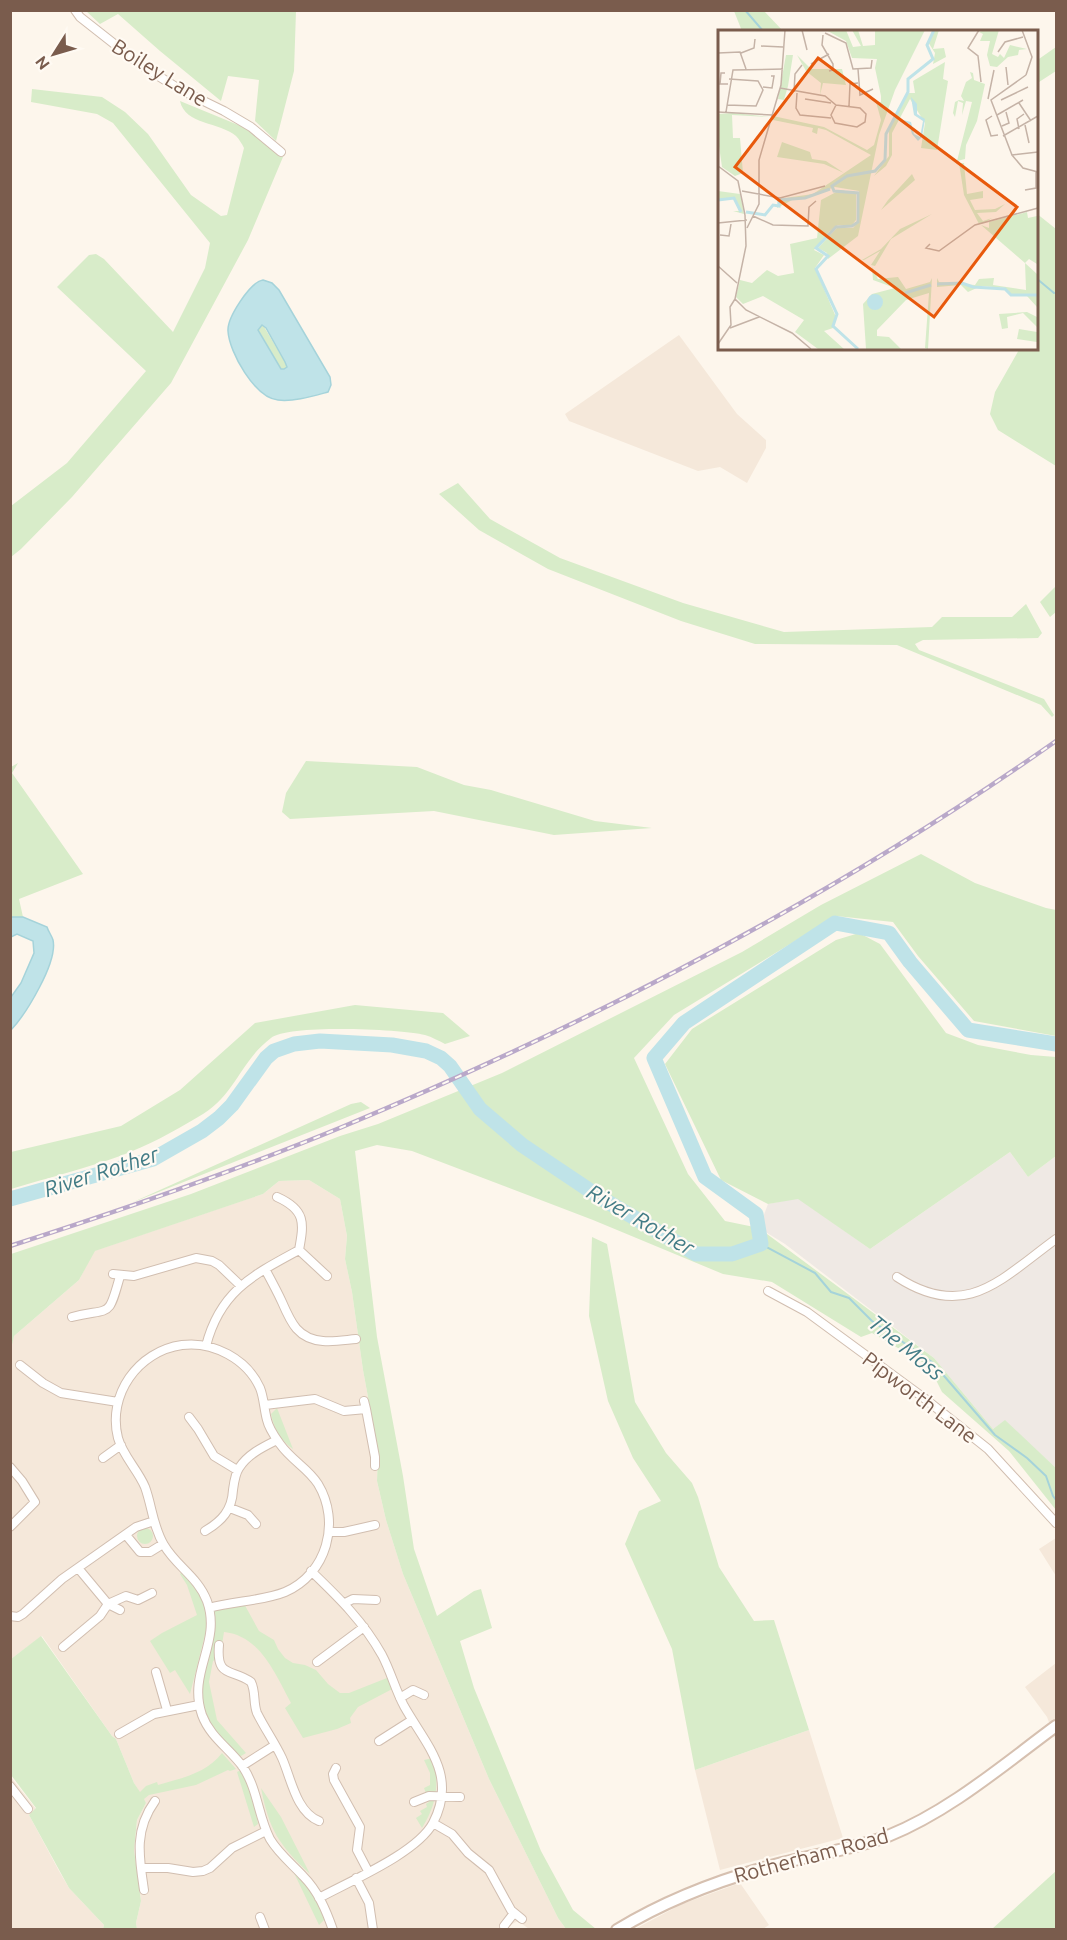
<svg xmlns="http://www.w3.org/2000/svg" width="1067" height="1940" font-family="Ubuntu,sans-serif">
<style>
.residential{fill:#f5e8da}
.industrial{fill:#efe9e4}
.green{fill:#d8ecc9}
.water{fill:#bfe3e8;stroke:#a5d3da;stroke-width:1.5;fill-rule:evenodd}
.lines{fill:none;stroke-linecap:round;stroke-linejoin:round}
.stream{stroke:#a5d3da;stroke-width:2}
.river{stroke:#bfe3e8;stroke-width:15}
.street-casing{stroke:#d1beb0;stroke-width:10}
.secondary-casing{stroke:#d6c0b0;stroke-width:14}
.street{stroke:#fff;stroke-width:8}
.secondary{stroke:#fff;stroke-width:10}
.rail-casing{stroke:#b9a8c9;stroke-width:4.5}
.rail{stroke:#fffaf3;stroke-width:2;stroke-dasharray:7;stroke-linecap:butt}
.labels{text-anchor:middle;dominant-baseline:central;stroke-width:4.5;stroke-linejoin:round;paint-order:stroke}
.street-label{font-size:21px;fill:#7a5c4d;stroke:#fffaf3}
.water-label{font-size:22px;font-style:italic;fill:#437c86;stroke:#fffaf3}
.inset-river{fill:none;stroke:#bfe3e8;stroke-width:3}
.inset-road{fill:none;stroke:#c5b3a7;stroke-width:1.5}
.view{fill:#e8590c;fill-opacity:0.15;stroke:#e8590c;stroke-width:3}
.inset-edge{fill:none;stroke:#7a5c4d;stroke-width:3}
</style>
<rect width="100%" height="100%" fill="#fdf6ec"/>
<path class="residential" d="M679,335l58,79 29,26v8l-19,35 -27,-16 -22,4 -129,-50 -4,-7z
M309,1180l31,19 7,37 -2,23 7,33 11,78 15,81 -1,30 9,39 17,54 86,205 69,139 8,11h-37l-11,-8 -17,9 -364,-1 -1,-6 5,-22 -7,-51 3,-30 9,-17 -12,-20 -18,-44 -4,-3 -70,-100 -31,23 -1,-310 4,-13 65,-56 15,-29 169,-57 16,-13z
M1056,1538v38l-17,-27z
M1056,1663v78l-9,-24 -22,-30z
M809,1730l34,108 -123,32 -25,-100z
M10,1776l26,33 -7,6 30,56 10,17 35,37 -1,4h-92z
M740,1883l29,42 -6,4h-128l47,-25z"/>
<path class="industrial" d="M1010,1152l18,25 28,-21v312l-51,-47 -12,8 -59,-71 -149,-114 -26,-16 9,-24 30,-6 72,51z"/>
<path class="green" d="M86,11h210l-2,60 -18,70 -21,-20 4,-41 -31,-4 -7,25 -61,-50 -42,-37 -18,10z
M734,11h30l19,20h-41z
M1056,47v24l-20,13v-23z
M32,89l70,8 23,15 23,22 43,61 30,21 6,-1 17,-67c-2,-4 -5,-9 -8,-12 -16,-14 -51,-11 -56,-35l68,28 35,28 -35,83 -77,143 -99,114 -51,52 -10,8v-51l56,-43 79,-92 -89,-84 32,-32 7,-1 8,5 69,73 32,-64 5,-25 -97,-120 -16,-9 -66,-12z
M1036,213l20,16v237l-58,-36 -8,-16 5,-22 25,-44h16z
M263,325l22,37 2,6 -3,1h-3l-23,-40z
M458,483l32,36 70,39 123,45 101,29 148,-5 10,-10h70l14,-13 16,29 -4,5 -115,2 -8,4 4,6 125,49 10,16 -2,2 -11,-12 -144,-60 -142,-1 -74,-23 -133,-52 -69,-39 -40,-36z
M1056,586v26l-6,5 -10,-15z
M306,761l111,6 47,18 27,5 104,31 57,7 -98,7 -120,-24 -144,8 -8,-7 4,-19z
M18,763l-6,10 71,101 -64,25 4,18h-12v-150z
M921,854l54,29 71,25 10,2v126l-82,-15 -56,-65 -25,-34 -57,-6 -162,99 -40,43 54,116 37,47 34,7 175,130 59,71 12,-9 51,48v42l-47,-59 -67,-59 -13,-26 -57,-33 -11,4 -89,-55 -49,-8 -130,-54 -181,-69 -35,-6 -22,6 22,186 26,139 11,73 23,67 37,-25 7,-2 11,39 -32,13 14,47 67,163 32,59 23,19h-30l-8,-11 -69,-139 -86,-205 -17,-54 -9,-39 1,-30 -15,-81 -11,-78 -7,-33 2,-23 -7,-37 -31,-19 -30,1 -16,13 -168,57 -16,29 -65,56 -3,13v-95l180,-60 149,-58 38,-12 124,-51 240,-121 79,-47z
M859,933l21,11 66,89 32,12 53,10 25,2v99l-28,21 -18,-25 -140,97 -72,-50 -30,5 -47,-24 -56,-116 27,-35 144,-89z
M355,1005l88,8 27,23 -25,8c-6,-3 -13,-7 -20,-9 -24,-6 -137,-11 -154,3 -32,24 -35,58 -73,79 -25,15 -51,29 -78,39 -36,13 -73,22 -109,33v-37l110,-26 59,-36 75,-67z
M361,1102l9,6 -239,95 220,-99z
M592,1237l15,7 28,158 31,51 26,30 6,14 21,70 35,54 20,-1 35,110 -114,40 -23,-121 -47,-105 14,-33 22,-10 -28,-43 -25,-57 -19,-85z
M277,1408l16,41c-12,-8 -19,-20 -22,-35z
M137 1536a8 8 0 1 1 16 0a8 8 0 1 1-16 0Z
M182,1572l17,21 6,16 2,18 -17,67 -15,-24 -5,3 -20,-32 12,-8 35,-18 -10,-30 -7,-11z
M242,1600l17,31 15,9 4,9 7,9 8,5 12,2 11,5 12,14 12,9h9l43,-17 4,11 -38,20 -8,11 1,5 -14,6 -34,9 -18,-30 6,-5c-16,-29 -30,-67 -67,-71l-4,25 -7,4 -4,21 8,38 29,33 -10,6 -20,-21 -17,-33 10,-97z
M41,1636l71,100 4,3 18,44 6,9 6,-6 11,-4 1,3c24,-7 49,-12 64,-32l14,16 -6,2 -2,-1 -32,15 -47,10 -5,4 2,4 -9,17 -3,30 7,51 -5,22 1,6h-34l1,-4 -35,-37 -40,-73 7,-7 -25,-33v-116z
M433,1758c7,26 3,48 -11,70l-6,-10 6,-4 -2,-3 7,-4 -1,-3 3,-2 -5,-14 6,-3v-12l-6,-13z
M241,1770l12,28 5,26 -4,3 -17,-55z
M261,1788l20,29 29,57c-31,-29 -41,-44 -49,-86z
M1056,1871v58h-64z
M294,1873c15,11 24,28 31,46l-6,6z"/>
<path class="water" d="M263,280l9,3 7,7 51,87 1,8 -3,7c-15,4 -35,10 -50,8 -23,-2 -49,-48 -50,-69 -1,-13 22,-49 35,-51zM262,325l4,3 19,34 2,5 -3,2h-3l-23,-39z
M11,917h12l24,10c1,4 5,9 6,13 5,22 -27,74 -42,90v-33l10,-14 13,-30 -1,-12 -16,-7 -6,3z"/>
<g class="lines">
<path class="stream" d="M745,10l19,22
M1036,278l18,15
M761,1244l54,29 16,19 18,6 23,23 60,41 63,73 32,23 19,18 7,20 3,4"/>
<path class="river" d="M10,1199l143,-40 49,-28 17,-13 13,-13 34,-47 8,-7 20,-7 26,-3 72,4 34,6 15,7 9,8 30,43 42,36 79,53 95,56h36l29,-10 -5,-30 -51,-37 -51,-119 30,-35 151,-100 54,10 21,29 58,68 88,14"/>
<g class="street-casing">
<path id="street" d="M75,10l5,7 61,48 38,24 45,22 27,16 30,25
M277,1197c29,13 27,26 22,53
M299,1250l28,26
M265,1269c6,11 12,22 17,33 9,21 16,37 41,39 11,1 22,-1 33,-2
M113,1274l21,2 62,-18 16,3 7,4 22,21
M897,1277c69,45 104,2 159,-38
M768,1291l39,21 117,86 64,51 68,74
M72,1317c39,-10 36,3 48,-41
M206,1346c14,-55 47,-71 93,-96
M20,1365l23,18 18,10 57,9
M265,1405l50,-6 29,12 22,-2 -2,-8
M366,1409l9,48v9
M189,1417l9,12 16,27 23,14
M103,1458l18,-13
M10,1467l12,14 13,21 -25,25
M230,1508l18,7 8,9
M205,1531c17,-10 27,-21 28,-41 1,-7 2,-16 6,-22 9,-14 24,-21 38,-28
M330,1532h14l31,-7
M126,1535l14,17h10l13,-8
M78,1568l30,36 12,6
M311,1571c28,27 52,50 71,84 9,17 13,34 22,51 22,39 54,69 29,117 -16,30 -83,58 -114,75
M345,1603l8,-4 23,1
M209,1608c24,-7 54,-7 76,-16 42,-18 56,-70 33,-108 -10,-16 -27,-24 -38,-40 -5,-7 -11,-15 -13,-24 -3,-11 -3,-22 -7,-32 -13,-29 -47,-47 -78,-43 -44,6 -75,50 -64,93 5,18 20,32 27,49 7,19 8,40 19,58 12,21 34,32 43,56 15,42 -20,71 -5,114 8,22 28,34 41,52 15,23 15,49 27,72 9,15 22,25 33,37 15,15 23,34 30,54
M10,1616l8,1 5,-3 39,-35 74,-52 18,-6
M219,1645c-3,34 13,23 32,37 5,10 2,21 6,31 8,16 18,30 25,45 9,20 14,54 37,63
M63,1647l37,-31 8,-12 18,-8 12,4 14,-7
M317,1662l47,-35
M156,1672l11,38
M400,1698l13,-8 11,5
M119,1734l35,-20 45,-9
M379,1741l33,-21
M242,1766l33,-21
M336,1768l-3,6 1,6 26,47 -3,23 11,21
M10,1786l18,23
M414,1802l15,-6 31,1
M433,1823l19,11 16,19 21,17 22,40 11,9
M141,1868h27l25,4 10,-1 7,-3 22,-20 34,-17
M356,1878l13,25 4,27
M144,1890c-5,-33 -10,-60 11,-89
M260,1917l5,13
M504,1926l10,-13"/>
</g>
<g class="secondary-casing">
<path id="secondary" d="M617,1930c51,-31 107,-52 165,-67 35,-9 72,-14 106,-27 62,-25 115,-71 168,-110"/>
</g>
<use href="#street" class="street"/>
<use href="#secondary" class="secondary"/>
<g class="rail-casing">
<path id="rail" d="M10,1246c112,-36 223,-74 332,-119 250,-104 492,-230 714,-386"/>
</g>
<use href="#rail" class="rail"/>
</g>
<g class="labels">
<g class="street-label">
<text transform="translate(160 72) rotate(32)">Boiley Lane</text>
<text transform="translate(920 1397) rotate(37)">Pipworth Lane</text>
<text transform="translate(811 1855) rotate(-15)">Rotherham Road</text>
</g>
<g class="water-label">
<text transform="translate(101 1171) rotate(-18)">River Rother</text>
<text transform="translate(641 1219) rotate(30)">River Rother</text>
<text transform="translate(907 1347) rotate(39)">The Moss</text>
</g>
</g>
<g transform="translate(718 30)">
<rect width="320" height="320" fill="#fdf6ec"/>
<path d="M108,0h20l7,17 8,-1 -9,-16h6l5,16 12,-1v-15h50l-30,60 -16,45 -21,101 -30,23 -1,-6 -9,-5 19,-20h16l5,-6 1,-31 -24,-4 -30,11 -11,1 -17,9 1,-9 35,-5 58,-39 -45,-25 -8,-2 -1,6 -5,-2 1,-4 -40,-8v-4l51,11 43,23 7,-5 7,-25 -5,-18h5v-6l-6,-28 2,-9 -25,-1 -6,-17zM217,0h4l-6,19 11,-1 2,9 -13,7 2,-11 -7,-11zM267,0h14l-7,24 6,3 2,-3 4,4 6,-13 17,4 -8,1 -1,5 -10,2 -11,10 -7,-1 -3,-11 3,-14h-10l3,-7 -4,-2zM68,25h7l-5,31 -4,14 -6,-1zM79,25l14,14h31l4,16 -23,-2 -3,12 1,-12 -15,-12zM227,32l-2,17 5,2 -11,69 -16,-2 4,-25 -15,-24 -18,34v22l-6,11 -12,10 15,-20v-26l9,-22 11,-15h6l-2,-12zM252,42l3,1 1,7 11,4 -8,37 -11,24 -1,14 -8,2 15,-59 -6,-1 -4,14 1,-12 -5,-2 -3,16 -2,-4 2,-11 4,-2 5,1 -3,-5 5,-14 6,-4zM15,83l38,4 -39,-2 1,23h7l3,35 -8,3 -13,-9 -4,-28v-25zM64,112l28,10 2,7 14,2 18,12 -20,-9 -47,-7zM241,133h5l3,31 16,-3v7l-13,2 5,10 20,-1 10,-5 -9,8 -19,1 6,8 9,-3 -8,5 -5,1 -15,-29zM194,144l3,6 -34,30 7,-10zM122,160l16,3v27l-4,5h-14l-9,7 -15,18 10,5 -9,13 21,49 -3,11 -9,3 20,18h-26l-23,-17 9,-12 -41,-24 -20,8 -7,-7 4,-17 12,3 15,-13 11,6 16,-3 -4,-29 27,-6 4,-38zM0,161l22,3 4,20 -11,-3h6l-5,-13 -16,3zM309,182l1,6 9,-2v48l-8,-5 -4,4 12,11v33l-10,-11 -16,-2 -6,-6 -24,-2 -13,6 -7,-7 -24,2v-9l2,4 36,3 4,-6 15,-1 -1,7 33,5 -1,-27 -44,-38 8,3v-6zM214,184l-41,25 -16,27 -4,-1 9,-14 -16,9h-2l19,-11 19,-20zM154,237l6,12 20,-2 8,12 24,-7 2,-4 -4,71 -3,-1 4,-55 -23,7 -29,30v6l12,1 12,12h-35l-3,-45 9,-10 23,-6 -22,-8zM309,282l10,5v10l-14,-14 -16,4 1,11 -6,1 -3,-15zM301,299l18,3v10l-20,-3z" fill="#d8ecc9"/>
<path d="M193,67l6,7v10l8,5 -3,18 -4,4 -6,-7 -3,-10 -10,-5 12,3 3,12 6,3 3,-16 -9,-6zM149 272a8 8 0 1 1 16 0a8 8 0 1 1-16 0Z" fill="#bfe3e8"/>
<path class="inset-river" d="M0,170l16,-2 7,14M28,182l19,3 8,-10 6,1v-6l26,-2 25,-9M219,254l25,-1 11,4 32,2 6,6h27M187,263l26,-8M140,319l-25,-23 4,-12 -21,-45 12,-13 -12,-8 20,-21 16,-1 6,-4v-29l-24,-2 -2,-5 15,-10 28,-5 10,-11 1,-26 22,-42v-13l25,-20 -6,-14 7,-15"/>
<path class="inset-road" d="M84,0l5,20M261,0l-11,18 10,8 3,26M304,0l10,27 -6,18M107,3l21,10 7,26 18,-1 1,-8M105,5l-1,10 11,19v6l-4,1M43,16l22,1M280,22l7,-10 18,-5M0,23l22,-1 6,17M23,23l13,-5 1,-9M93,34l18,-10M288,37l2,18M140,39l2,26 13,-6M7,43h-4l-1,11h8M308,45l-35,25 21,55 11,13 15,4M45,57l9,1 2,-12h-3M62,58l45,8 11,9 24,3 6,6 -1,8 -8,5 -22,-4 -4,-8 5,-10M76,62l1,-18 7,-9M79,63l-1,15 4,7 31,3M87,69l26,4M270,69l6,-29M283,70l27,-13M301,73l12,18M9,75l29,1 7,-16 -5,-9 -29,-2M131,76l1,-22 8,-1M0,82l54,3M8,82l7,-42 50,-1M279,85l26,-15M274,86l-6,4 5,16 7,-1M307,95l4,18M284,96l7,-3 -3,-11M301,99l-2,-10 7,-5M285,106l35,-20M294,125l26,-3M0,136l20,15 7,34M307,160l11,-2v-16M24,161l38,7 45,-12M27,185l1,31 -11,53 11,11 46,23 19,16M35,186l20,9 35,1 1,-19 7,-6M0,193l29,-3M29,198l12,-24v-44l22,-75 4,-55M2,205l9,1 2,-12M212,214l-4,4 13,3 36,-26 63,-17M0,236l19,17M12,298l29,-11M0,314l13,-19 -1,-18 5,-8"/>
<path class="view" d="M100,28l199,149 -83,110 -199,-150z"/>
<rect width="320" height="320" class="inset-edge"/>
</g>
<rect width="1067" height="1940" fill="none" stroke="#7a5c4d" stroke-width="24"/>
<g transform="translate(54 54) rotate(233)" stroke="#fffaf3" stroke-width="4.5" paint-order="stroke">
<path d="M0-4.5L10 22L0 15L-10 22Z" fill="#7a5c4d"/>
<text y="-9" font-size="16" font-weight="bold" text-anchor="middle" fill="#7a5c4d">N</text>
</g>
</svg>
